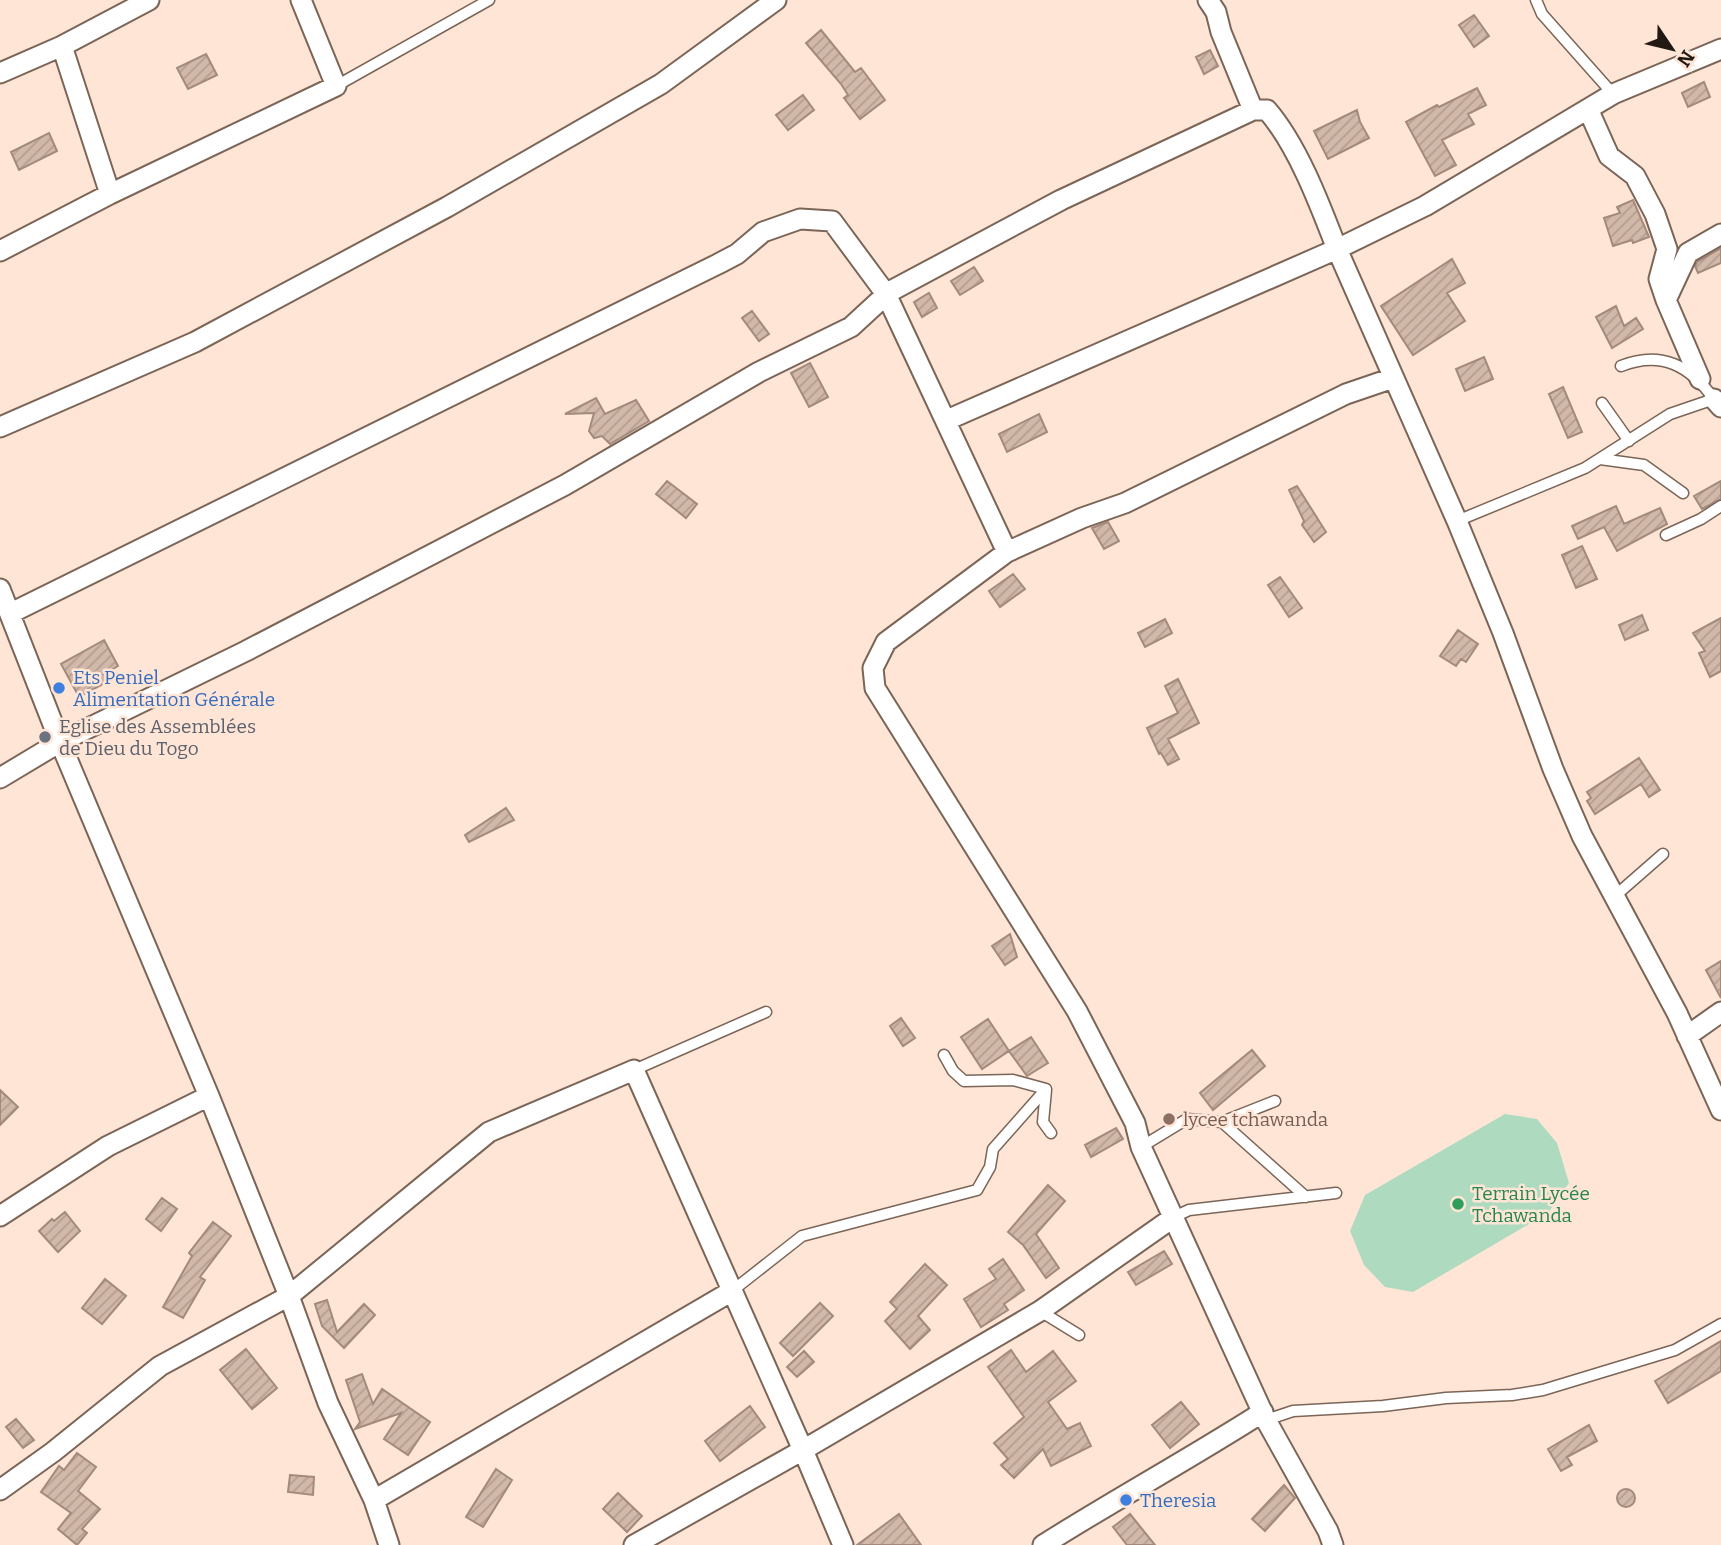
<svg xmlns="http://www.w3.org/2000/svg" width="1721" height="1545" font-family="Bitter,serif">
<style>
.pitch{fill:#aedbc0}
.building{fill:url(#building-hatch);stroke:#a28a7c;stroke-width:2}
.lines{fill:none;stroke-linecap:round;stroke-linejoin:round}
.lane-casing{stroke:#7b6557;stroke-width:13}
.street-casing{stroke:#7b6557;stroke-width:23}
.lane{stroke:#fff;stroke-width:10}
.street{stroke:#fff;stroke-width:19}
.shop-dot{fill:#3f7fe0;stroke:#ffe5d6;stroke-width:2.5}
.worship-dot{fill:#6b7280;stroke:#ffe5d6;stroke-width:2.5}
.education-dot{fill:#8d6e63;stroke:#ffe5d6;stroke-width:2.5}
.leisure-dot{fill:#2e9e5b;stroke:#ffe5d6;stroke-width:2.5}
.labels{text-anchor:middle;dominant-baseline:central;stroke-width:5;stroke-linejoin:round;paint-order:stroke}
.shop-label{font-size:19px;fill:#366cbe;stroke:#ffe5d6;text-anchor:start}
.worship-label{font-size:19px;fill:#5b616d;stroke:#ffe5d6;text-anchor:start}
.education-label{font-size:19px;fill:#785e54;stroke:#ffe5d6;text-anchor:start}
.leisure-label{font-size:19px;fill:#27864d;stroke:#ffe5d6;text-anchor:start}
</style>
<defs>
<pattern id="building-hatch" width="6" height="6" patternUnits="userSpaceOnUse" patternTransform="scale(1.75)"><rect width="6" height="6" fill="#d1b8a9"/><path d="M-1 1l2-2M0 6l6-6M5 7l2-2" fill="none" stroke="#b39e91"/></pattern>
</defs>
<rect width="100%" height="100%" fill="#ffe5d6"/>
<path class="pitch" d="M1505,1114l32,5 20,24 12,40 -21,30 -135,79 -28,-5 -21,-22 -14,-34 15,-36z"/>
<path class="building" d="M1474,15l15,21 -15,11 -15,-22z
M821,30l34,42 6,-4 24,32 -25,19 -16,-21 4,-3 -7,-11 -35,-41z
M1210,50l8,16 -14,8 -8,-17z
M206,54l11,21 -29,14 -11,-21z
M1704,82l6,15 -22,10 -6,-14z
M1477,88l9,17 -18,9 6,10 -32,16 14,25 -21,11 -29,-54 31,-17 2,2z
M803,95l11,15 -26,20 -12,-15z
M1357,110l3,12 9,16 -41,21 -14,-28z
M49,133l8,18 -38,19 -8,-18z
M1633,200l16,37 -16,6 -1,-3 -19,6 -9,-28 16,-5 -3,-6z
M1721,248v15l-23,10 -3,-7 2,-4z
M1452,259l13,24 -18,10 18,28 -52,34 -32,-49z
M974,267l9,14 -23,14 -9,-14z
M929,293l8,15 -15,9 -8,-15z
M1616,306l8,20 12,-8 7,11 -31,19 -16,-31z
M752,311l17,23 -10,7 -17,-23z
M1484,357l9,22 -28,12 -9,-22z
M810,363l18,34 -19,10 -18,-34z
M1563,387l19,45 -14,6 -19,-44z
M596,398l9,16 31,-14 13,21 -39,23 -8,-8 -8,2 -5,-7 5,-18 -29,1z
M1039,414l8,18 -40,20 -8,-18z
M667,481l30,23 -11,14 -30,-24z
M1721,481v18l-19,10 -8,-13z
M1297,486l29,46 -12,10 -12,-17 2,-4 -15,-31z
M1616,506l8,18 36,-16 7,16 -50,27 -13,-24 -26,12 -6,-13z
M1108,522l11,19 -15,8 -12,-21z
M1582,546l15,33 -21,9 -14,-33z
M1013,574l12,15 -25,18 -11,-16z
M1280,577l22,31 -13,9 -21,-32z
M1642,615l6,15 -23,10 -6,-15z
M1721,618v53l-11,6 -11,-24 6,-2 -12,-18z
M1165,619l7,14 -27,14 -7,-14z
M1458,630l20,14 -12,18 -5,-3 -5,7 -16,-10z
M104,640l14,26 -10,6 4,7 -33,18 -18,-33z
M1178,679l21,44 -31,16 11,20 -11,6 -7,-12 -2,1 -12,-26 31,-15 -13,-27z
M1639,758l21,32 -11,7 -8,-13 -46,30 -8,-13 4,-3 -4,-6z
M506,808l8,12 -45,22 -4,-7z
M1010,934l7,23 -12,8 -13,-19z
M1721,961v37l-15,-28z
M901,1018l14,20 -12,8 -13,-20z
M988,1019l21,32 -27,18 -21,-32z
M1031,1037l17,26 -21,13 -18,-25z
M1252,1050l13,16 -52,44 -13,-17z
M0,1090l18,17 -18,18z
M1116,1128l7,11 -32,18 -6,-12z
M1048,1185l17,16 -29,33 23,34 -13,10 -23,-33 -15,-13z
M162,1198l15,11 -16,22 -15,-12z
M65,1212l15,19 -22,21 -19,-21 13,-12 2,2z
M213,1222l18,14 -31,41 5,3 -22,38 -20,-11 29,-51 -3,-3z
M1164,1251l8,13 -36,21 -8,-13z
M1003,1259l21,31 -20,14 4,6 -27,17 -17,-28 32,-20 -7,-10z
M925,1264l22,21 -29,31 12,14 -20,19 -25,-28 12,-12 -7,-7z
M105,1279l21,17 -24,28 -20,-16z
M327,1300l10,32 27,-28 11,11 -31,33 -22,-22 -7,-22z
M820,1303l13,13 -40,40 -13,-13z
M1721,1341v30l-53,32 -13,-22z
M246,1349l31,39 -25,21 -32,-39z
M1011,1350l15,22 27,-21 23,30 -28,21 19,27 13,-6 11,23 -40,20 -8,-17 -29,29 -13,-13 7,-6 -14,-16 30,-26 -36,-50z
M804,1351l10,11 -17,15 -10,-10z
M362,1374l11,30 9,-15 48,33 -22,33 -24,-16 17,-26 -46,16 5,-7 -14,-42z
M1181,1402l18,22 -29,24 -18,-23z
M750,1406l15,21 -45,34 -15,-20z
M16,1419l18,21 -11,8 -17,-21z
M1589,1425l8,16 -30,16 5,8 -11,6 -13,-22z
M77,1453l19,14 -18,24 22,18 -18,20 5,4 -10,12 -19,-16 13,-16 -30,-21 18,-26 5,4z
M496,1469l16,11 -29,47 -17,-10z
M290,1475l24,2 -1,18 -25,-3z
M1284,1485l11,13 -30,33 -13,-12z
M1617 1498a9 9 0 1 1 18 0a9 9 0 1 1-18 0Z
M618,1493l24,23 -15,16 -24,-23z
M899,1514l22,31h-64z
M1130,1514l25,31h-28l-14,-18z"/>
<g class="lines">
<g class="lane-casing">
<path id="lane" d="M1536,0l6,14 71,80
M336,86l153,-86
M1602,403l27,38
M1600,459l44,6 39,28
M1457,521l128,-53 85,-54 44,-15c-24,-33 -52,-49 -93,-33
M1666,535l35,-16 20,-13
M1615,896l48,-42
M634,1070l132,-58
M1046,1090l-3,32 8,11
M1222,1122l84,75
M1141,1147l46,-28 35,3 53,-21
M1174,1217l15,-7 147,-17
M732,1291l70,-55 175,-46 13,-23 3,-18 53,-60 -33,-9 -49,1 -11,-10 -9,-16
M1040,1311l39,24
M1266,1420l27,-9 90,-5 63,-8 66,-3 31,-5 132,-40 46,-26"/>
</g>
<g class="street-casing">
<path id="street" d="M1208,0l8,12 5,20 32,78
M62,46l48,148
M0,73l62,-27 87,-46
M1588,109l21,47 26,20 20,38 12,35 -8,30 7,21
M0,251l110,-57 226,-108 -35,-86
M1700,379l-34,-79 22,-47 33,-19
M1714,399l7,8
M947,420l390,-171 120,272 46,112 50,136 29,67 95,177 44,97
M0,427l195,-85 252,-135 214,-123 115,-84
M1007,552l75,-34 43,-15 221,-109 47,-16
M0,589l60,153 149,354 80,200 39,107 46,97 15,45
M11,613l707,-349 19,-10 26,-22 37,-13 32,2 54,73 121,258 -121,90 -13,26 2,20 202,323 58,112 6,24 125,273 62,111 5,14
M0,778l60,-36 186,-91 319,-166 194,-113 92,-45 38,-35 172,-92 192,-90h14c31,36 53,95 70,139l88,-43 188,-112 108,-45
M1687,1036l34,-24
M0,1216l108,-70 101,-50
M0,1490l53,-38 107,-86 129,-70 200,-164 145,-62 169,380 40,95
M374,1500l358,-209
M634,1545l169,-95 237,-139 134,-94
M1043,1545c73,-46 148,-87 220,-133"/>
</g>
<use href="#lane" class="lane"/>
<use href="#street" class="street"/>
</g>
<g class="shop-dot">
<circle cx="59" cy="688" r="7"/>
<circle cx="1126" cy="1500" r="7"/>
</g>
<circle class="worship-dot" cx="45" cy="737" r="7"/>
<circle class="education-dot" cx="1169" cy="1119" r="7"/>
<circle class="leisure-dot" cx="1458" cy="1204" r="7"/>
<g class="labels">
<g class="shop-label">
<text x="73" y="677">Ets Peniel<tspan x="73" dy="22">Alimentation Générale</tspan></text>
<text x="1140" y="1500">Theresia</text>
</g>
<g class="worship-label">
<text x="59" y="726">Eglise des Assemblées<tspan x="59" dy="22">de Dieu du Togo</tspan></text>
</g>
<g class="education-label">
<text x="1183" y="1119">lycee tchawanda</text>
</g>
<g class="leisure-label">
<text x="1472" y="1193">Terrain Lycée<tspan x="1472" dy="22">Tchawanda</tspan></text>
</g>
</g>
<g transform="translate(1672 49) rotate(125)" stroke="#ffe5d6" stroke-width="5" paint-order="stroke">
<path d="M0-5L12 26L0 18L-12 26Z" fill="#221914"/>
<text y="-10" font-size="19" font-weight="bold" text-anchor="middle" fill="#221914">N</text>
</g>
</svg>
